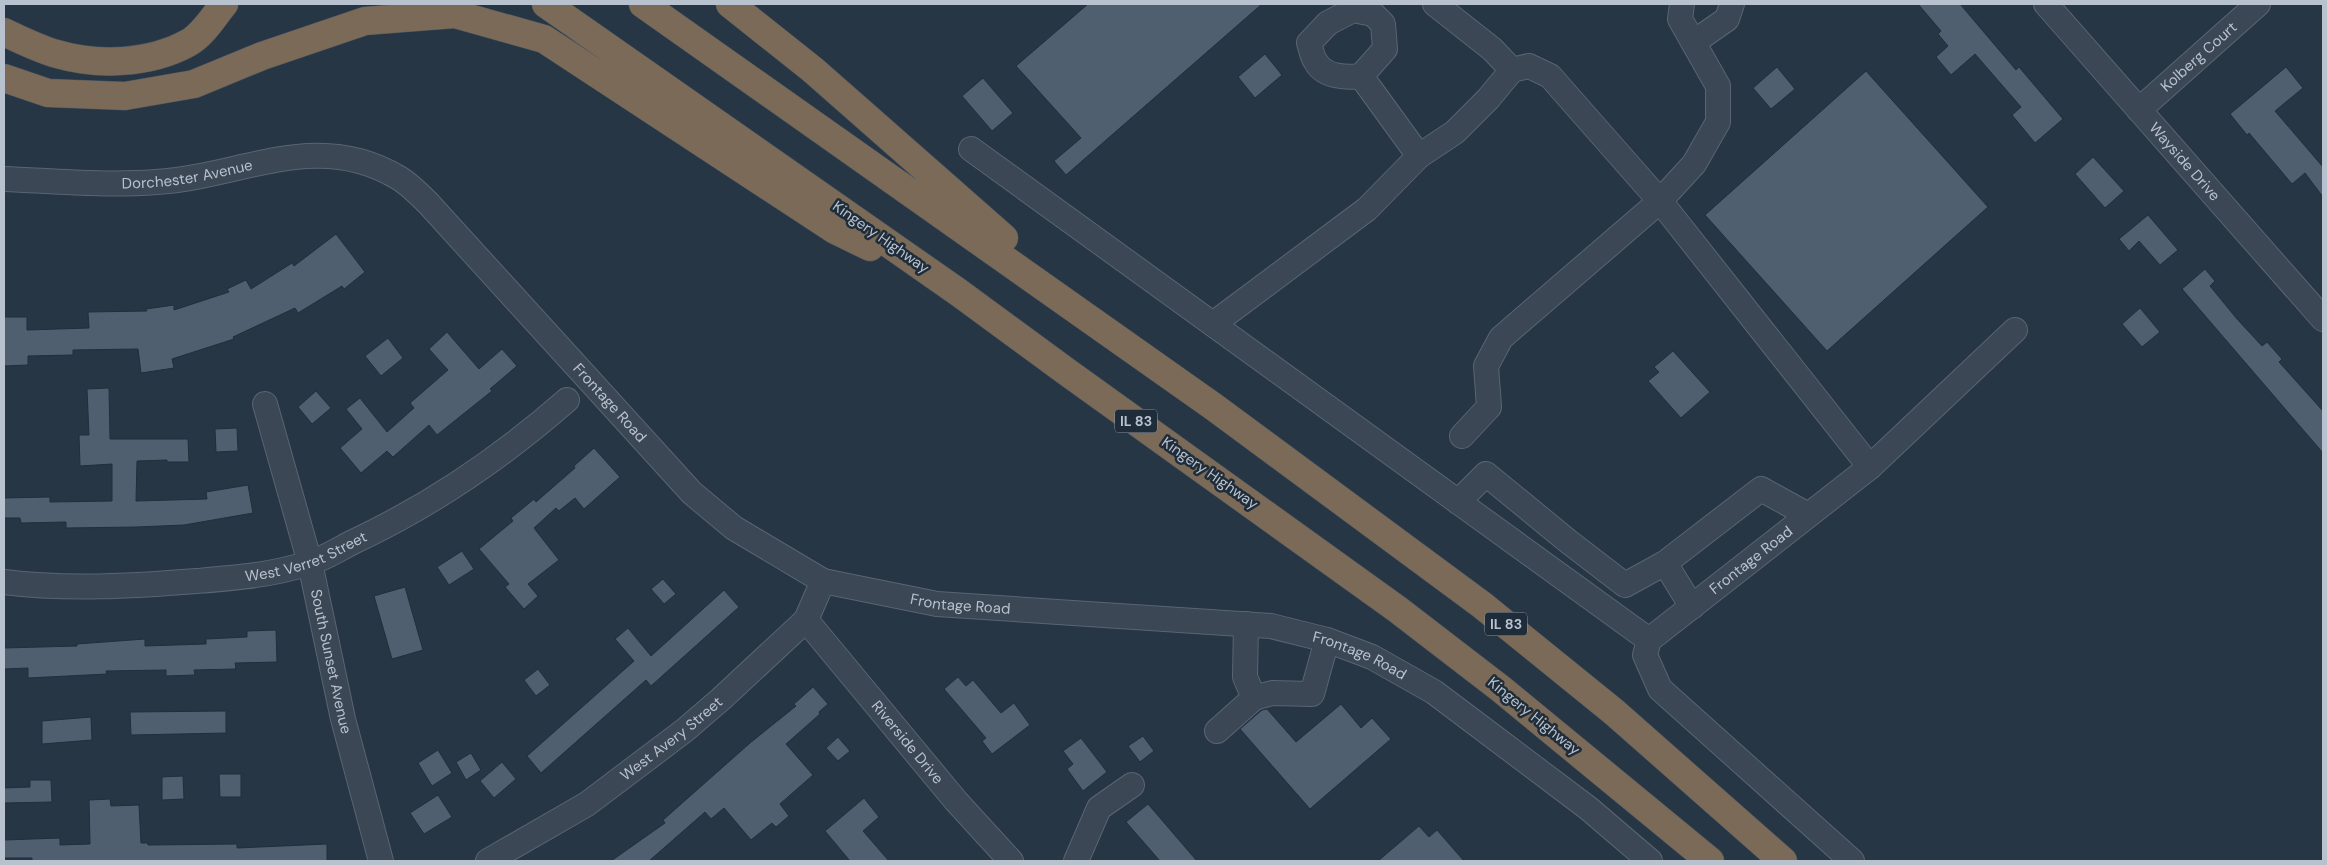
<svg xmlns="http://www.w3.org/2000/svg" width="2327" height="865" font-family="'DM Sans',sans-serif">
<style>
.building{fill:#4f5f70;stroke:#212e3c}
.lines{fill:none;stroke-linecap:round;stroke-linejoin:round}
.minor-casing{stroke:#596572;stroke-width:26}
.highway-casing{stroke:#45525f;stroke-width:29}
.minor{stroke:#3b4754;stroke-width:24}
.highway{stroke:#7a6a57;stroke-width:28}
.labels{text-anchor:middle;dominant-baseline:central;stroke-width:5;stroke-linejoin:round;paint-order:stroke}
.shield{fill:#1f2c3a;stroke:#8a95a2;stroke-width:1}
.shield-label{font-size:14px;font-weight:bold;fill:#b8c2ce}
.street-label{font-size:15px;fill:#b8c2ce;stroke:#1f2c3a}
</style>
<rect width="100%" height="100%" fill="#263645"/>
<path class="building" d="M1088,4h174l-196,171 -12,-14 27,-23 -65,-72z
M1918,4h42l56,66 3,-3 44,52 -28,24 -23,-28 9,-8 -46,-53 -24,21 -15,-18 12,-11 -10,-12 3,-3z
M1265,54l17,21 -27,23 -17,-21z
M1777,67l18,22 -24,20 -18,-21z
M2286,67l17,21 -28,23 48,56v30l-18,-24 -13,11 -43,-51 -2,2 -17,-21z
M1866,71l122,136 -161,144 -122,-136z
M983,78l30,35 -21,18 -30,-35z
M2093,157l31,34 -19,17 -30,-34z
M2148,215l30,35 -18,15 -21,-24 -10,10 -10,-12z
M336,234l29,38 -21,17 -2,-3 -44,27 -3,-5 -62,29 1,2 -62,20 2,9 -33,5 -3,-24 -65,1v5l-45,1v9l-24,1v-49h23v13l62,-2 -1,-16 59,-1 -1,-2 28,-4v5l55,-18 -2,-3 19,-9 5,9 41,-26 2,3z
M2205,269l10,12 -5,5 27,33 25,27 5,-4 15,17 -3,3 44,49v42l-141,-164z
M2140,308l20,24 -18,15 -20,-23z
M447,332l32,37 23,-20 15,17 -27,23 2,2 -55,44 -8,-10 -36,32 -6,-6 -26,22 -21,-25 22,-19 -16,-20 14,-11 27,34 27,-24 -4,-5 38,-33 -19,-21z
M388,338l15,20 -22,18 -16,-20z
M1673,351l37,41 -29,26 -33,-37 11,-9 -5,-5z
M109,388l1,51h78l1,23h-22v-2l-30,1 -1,40 71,-2 -1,-7 42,-7 5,28 -69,12 -48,2 -70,1v-6l-45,1 -1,-5h-16v-20l46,-1v5l62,-1v-37l-32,2 -1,-31h10l-2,-46z
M316,391l15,17 -19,16 -14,-17z
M237,428l1,23 -22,1 -1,-23z
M594,448l26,29 -36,32 -9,-11 -16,13 -3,-3 -22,20 25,32 -31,24 10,12 -14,13 -19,-22 4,-3 -30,-35 34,-28 -2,-3 23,-19 2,3 39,-34 -1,-2z
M462,551l12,18 -25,16 -12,-18z
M663,579l13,15 -12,10 -13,-15z
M405,587l18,63 -31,9 -18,-63z
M724,590l15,17 -88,79 -5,-6 -105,93 -14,-17 107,-95 -19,-22 13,-11 23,28z
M276,630l1,32 -42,1 1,6 -42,1 1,5 -29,1v-6l-60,1 1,3 -79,4v-10l-24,1v-21l73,-2v-2l68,-5v7l61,-2v-5l41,-2v-6z
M538,669l12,16 -14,11 -12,-16z
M958,677l8,9 7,-6 28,33 13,-10 16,22 -38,29 -10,-13 4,-3 -42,-49z
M813,687l15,17 -9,8 1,2 -34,30 27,31 -33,29 9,12 -13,11 -4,-4 -21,17 -27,-32 -13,11 -6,-7 -56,49h-38l54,-38 -2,-3 87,-77 46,-37 -2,-2z
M1341,704l20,24 11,-10 19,21 -81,70 -70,-80 22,-19 5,-1 29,33z
M226,711v22l-95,2 -1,-23z
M91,717l1,23 -50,4v-23z
M1143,736l11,15 -14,11 -12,-16z
M838,737l12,14 -12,10 -12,-13z
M1081,738l26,34 -24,19 -16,-22 6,-5 -10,-13z
M438,750l14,23 -20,13 -14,-23z
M471,753l10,17 -15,10 -10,-18z
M502,762l14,17 -22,19 -14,-17z
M219,774h22v23h-21z
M183,776l1,23 -22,1v-23z
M30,780h21l1,22 -48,1v-15l26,-1z
M438,795l14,22 -28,17 -14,-21z
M864,798l15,19 -16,14 26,30h-39l-25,-30z
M110,799l1,7 28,-1 2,38h7v2l89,-1v4l90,-4v17h-295v-3h-28v-18l56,-2v7l30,-1 -1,-44z
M1148,804l49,57h-37l-34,-39z
M1419,826l10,11 8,-7 27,31h-86z"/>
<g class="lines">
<g class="minor-casing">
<g id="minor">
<path d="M1435,4l57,45 20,21"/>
<path id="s1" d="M2046,4l277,315"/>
<path d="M1694,42l33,-23 5,-15"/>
<path id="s2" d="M2139,110l119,-106"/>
<path d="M971,149l678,491"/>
<path d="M1419,156l36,-24 33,-33 24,-29 17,-4 21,10 110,125 210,266"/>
<path id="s3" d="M4,179c50,2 101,7 152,3 86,-5 160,-54 243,-4 10,6 20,16 29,25l264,290 42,35 89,53 114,23 334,22 56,14 45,17 62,35 154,116 62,53"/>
<path d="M1213,324l154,-115 52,-53 -58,-80c-14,2 -37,1 -45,-14 -4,-5 -5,-13 -7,-19l19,-20 25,-13 20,4 10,10 2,25 -24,27"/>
<path id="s4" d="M265,404l45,159 33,156 38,142"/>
<path d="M1462,436l27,-29 -3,-41 15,-28 159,-137 34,-37 24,-42v-36l-38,-67 2,-15"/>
<path d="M1458,502l28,-28 83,68 56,43 40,-22 96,-74 47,26"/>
<path d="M1665,563l27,44"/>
<path id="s5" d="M4,582c63,8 129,4 193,-1 37,-3 76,-6 112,-18 15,-4 30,-14 44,-21 79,-37 149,-85 214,-142"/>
<path id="s6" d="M806,620l150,181 55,60"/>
<path d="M1246,624l-1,53 9,21"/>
<path d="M1217,731l37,-33 18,-5 40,1 15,-54"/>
<path id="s7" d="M488,861l99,-57 98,-74 36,-31 85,-79 17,-39"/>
<path d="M1076,861l23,-53 33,-23"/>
<path id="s8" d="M1852,861l-192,-172 -15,-34 4,-15 221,-173 145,-137"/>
</g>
</g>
<g class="highway-casing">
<path id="highway" d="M546,4l412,288 109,80 330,237 104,80 209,172
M643,4l571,403 268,198 132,107 169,149
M730,4l83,66 191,168
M4,32c17,8 35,17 53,22 41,12 93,10 131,-11 15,-8 26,-27 36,-39
M4,78l44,15 77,3 69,-12 68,-28 103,-35 90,-7 89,25 291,191 35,17"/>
</g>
<use href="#minor" class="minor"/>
<use href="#highway" class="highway"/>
</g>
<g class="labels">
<g class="shield">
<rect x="1115" y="409.5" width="42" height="23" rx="4"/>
<rect x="1485" y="612.5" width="42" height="23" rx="4"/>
</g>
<g class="shield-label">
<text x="1136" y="421">IL 83</text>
<text x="1506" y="624">IL 83</text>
</g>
<g class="street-label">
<text stroke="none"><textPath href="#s2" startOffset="80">Kolberg Court</textPath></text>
<text stroke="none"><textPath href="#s1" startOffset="210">Wayside Drive</textPath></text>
<text stroke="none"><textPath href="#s3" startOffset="184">Dorchester Avenue</textPath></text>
<text transform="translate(881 237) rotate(35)">Kingery Highway</text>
<text stroke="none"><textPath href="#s3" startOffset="710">Frontage Road</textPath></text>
<text transform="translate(1210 473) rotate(35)">Kingery Highway</text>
<text stroke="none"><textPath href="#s5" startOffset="306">West Verret Street</textPath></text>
<text stroke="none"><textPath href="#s8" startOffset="440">Frontage Road</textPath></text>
<text stroke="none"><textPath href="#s3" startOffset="1130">Frontage Road</textPath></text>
<text stroke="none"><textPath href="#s3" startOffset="1535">Frontage Road</textPath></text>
<text stroke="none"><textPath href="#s4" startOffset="266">South Sunset Avenue</textPath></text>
<text transform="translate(1534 716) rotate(39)">Kingery Highway</text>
<text stroke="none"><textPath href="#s7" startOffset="221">West Avery Street</textPath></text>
<text stroke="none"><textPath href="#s6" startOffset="159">Riverside Drive</textPath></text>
</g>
</g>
<rect width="2327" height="865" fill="none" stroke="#b8c2ce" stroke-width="10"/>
</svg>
